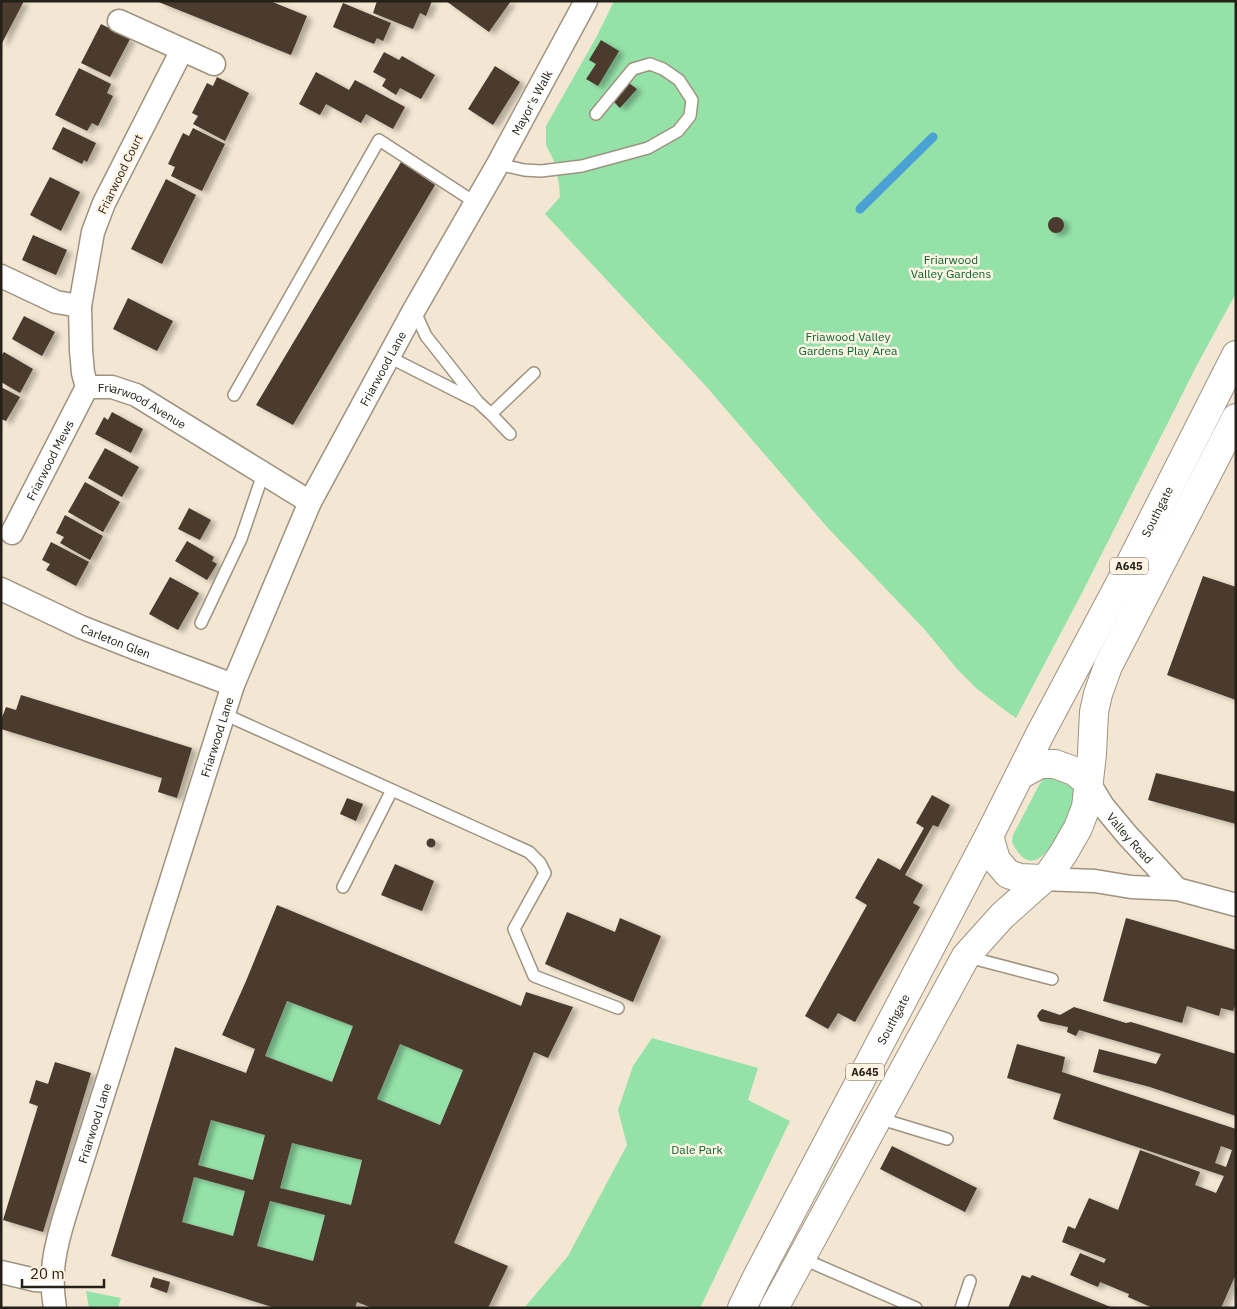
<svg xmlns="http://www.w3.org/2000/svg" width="1237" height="1309" font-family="'IBM Plex Sans',sans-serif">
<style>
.green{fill:#95e2a9}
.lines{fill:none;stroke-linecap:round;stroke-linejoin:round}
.stream{stroke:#4aa1d3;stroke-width:9}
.building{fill:#4b3a2f;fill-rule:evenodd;filter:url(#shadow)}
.lane-casing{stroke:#9e9380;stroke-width:14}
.street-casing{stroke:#9e9380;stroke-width:25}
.highway-casing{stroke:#9e9380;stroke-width:30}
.lane{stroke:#fff;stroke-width:11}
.street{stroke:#fff;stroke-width:22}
.highway{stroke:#fff;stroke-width:28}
.labels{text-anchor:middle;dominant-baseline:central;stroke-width:5;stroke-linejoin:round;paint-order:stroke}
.shield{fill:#fff4e4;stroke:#666056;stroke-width:1}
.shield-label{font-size:11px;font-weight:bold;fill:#252119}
.street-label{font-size:12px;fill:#252119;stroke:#fff4e4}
.park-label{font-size:12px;fill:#076431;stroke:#fff4e4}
</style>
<defs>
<filter id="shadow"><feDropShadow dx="5.5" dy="3" stdDeviation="2.5" flood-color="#0004"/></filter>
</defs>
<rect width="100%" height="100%" fill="#f3e7d3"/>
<path class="green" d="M614,1h622v292l-39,72 -114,226 -67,127 -10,-7 -29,-22 -19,-19 -33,-40 -98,-103 -122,-142 -160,-171 15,-17 -1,-13 -5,-23 -8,-16v-19l51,-90z
M1045,776l26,3 5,14c-8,22 -38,104 -64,49l1,-7 25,-48z
M287,1001l66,25 -21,56 -67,-26z
M652,1038l106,30 -10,32 42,21 -90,187h-176l44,-52 59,-111 -9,-35 15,-44z
M400,1044l63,26 -23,55 -63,-26z
M211,1120l54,15 -12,45 -55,-15z
M292,1143l70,17 -11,45 -71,-17z
M194,1177l51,14 -12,45 -51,-14z
M270,1201l55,14 -12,46 -56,-15z
M86,1291l35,7 -3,10h-29z"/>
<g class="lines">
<path class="stream" d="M860,209l73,-72"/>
</g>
<path class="building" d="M1,1h23l-23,44z
M156,1h114l37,15 -16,39z
M377,1h55l-6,15 -6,-3 -7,16 -40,-16z
M446,1h65l-22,31z
M343,3l48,20 -8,18 -6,-3 -3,6 -41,-17z
M101,24l29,15 -20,38 -29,-14z
M601,40l18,11 -21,35 -12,-7 10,-15 -7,-4z
M384,52l15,8 3,-4 33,19 -14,24 -21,-11 -4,7 -14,-9 4,-7 -13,-7z
M495,66l25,16 -27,43 -25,-16z
M79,68l32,16 -4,9 6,3 -15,30 -6,-3 -5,8 -32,-16z
M316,72l33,18 6,-10 50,27 -12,22 -27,-15 -5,9 -35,-19 -6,11 -21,-11z
M217,77l32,16 -24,48 -32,-17 5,-8 -6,-3 15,-30 6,3z
M629,83l8,6 -17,19 -7,-7z
M63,127l33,16 -9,19 -3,-2 -2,4 -30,-15z
M193,128l32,16 -23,47 -31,-15 4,-9 -7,-3 15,-31 6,3z
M401,162l34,23 -142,240 -37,-20z
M50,177l30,15 -19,39 -31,-16z
M166,179l30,16 -34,69 -31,-15z
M1048 225a8 8 0 1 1 16 0a8 8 0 1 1-16 0Z
M33,235l34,15 -11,25 -34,-15z
M128,298l45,23 -16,30 -44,-22z
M24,316l31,16 -13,24 -30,-17z
M4,352l29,17 -13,24 -19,-11v-26z
M1,387l19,10 -14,24 -5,-2z
M112,412l31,17 -12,24 -36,-19 9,-17 4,3z
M105,448l34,19 -17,30 -34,-19z
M85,482l35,20 -17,30 -35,-20z
M189,508l22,12 -11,20 -22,-11z
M65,515l38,21 -13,24 -30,-17 4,-6 -8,-4z
M187,541l27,16 -2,4 5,3 -10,16 -32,-19z
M51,542l38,20 -13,24 -30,-16 4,-6 -8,-4z
M1203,576l33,11v113l-69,-25z
M170,577l29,16 -21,37 -29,-16z
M21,695l171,53 -15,50 -19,-6 4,-14 -161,-49v-9l5,-13 10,3z
M1156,773l80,19v32l-88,-24z
M932,795l18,10 -12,22 -5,-2 -28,50 18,10 -10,18 7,4 -65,115 -17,-9 -10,16 -23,-13 62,-111 -12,-7 23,-40 22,12 24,-42 -8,-5z
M347,798l16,6 -7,17 -16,-7z
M426.5 843a4.5 4.5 0 1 1 9 0a4.5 4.5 0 1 1-9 0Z
M395,864l39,17 -12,30 -41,-16z
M277,905l244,101 5,-14 47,15 -25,51 -14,-6 -80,191 54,23 -20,42h-116l-15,-6 -2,6h-80l-164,-52 64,-209 71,26 9,-24 -33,-14 24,-54zM287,1001l66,25 -21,56 -67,-26zM400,1044l63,26 -23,55 -63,-26zM211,1120l54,15 -12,45 -55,-15zM292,1143l70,17 -11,45 -71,-17zM194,1177l51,14 -12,45 -51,-14zM270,1201l55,14 -12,46 -56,-15z
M567,912l48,20 5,-14 41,18 -28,66 -88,-38z
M1126,918l110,32v53l-3,8 -12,-3 -2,8 -32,-10 -5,17 -79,-22z
M1074,1007l52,16 5,-1 105,32v62l-86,-29 -57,-15 6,-23 57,15 5,-10 -82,-24 -3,6 -9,-4 1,-5 -28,-6 -3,-5 2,-4 3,-3 18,6z
M1017,1044l48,13 -3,15 174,57v145l-15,34h-68l-25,-11 1,-3 -29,-12 -2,5 -28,-12 10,-22 24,10 2,-4 -44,-17 6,-16 7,3 14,-31 29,12 22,-60 60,22 -5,13 21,8 8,-17 -171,-57 8,-25 -54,-16zM1221,1146l11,4 -6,17 -11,-4z
M55,1062l36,11 -48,159 -40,-12 35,-114 -9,-3 7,-23 12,4z
M892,1146l85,42 -12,24 -85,-43z
M1022,1275l8,3 2,-3 81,33h-105z
M153,1277l17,5 -3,11 -17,-6z"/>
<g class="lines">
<g class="lane-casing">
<path id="lane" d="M498,164l26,6 17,1 41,-5 66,-18 30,-17 12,-15 2,-16 -13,-20 -16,-11 -13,-5 -17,5 -37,45
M414,310l12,26 52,66 13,12 43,-41
M389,357l85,43
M234,395l145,-255 97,63
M491,414l19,20
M201,623l40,-84 22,-65
M224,714l305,138 11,11 5,10 -31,56 20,47 84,32
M343,887l49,-97
M968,957l84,22
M878,1118l69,21
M801,1258l115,50
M961,1308l9,-27"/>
</g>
<g class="street-casing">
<g id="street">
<path d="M119,21l95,43"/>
<path id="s1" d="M182,50l-78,153 -11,29 -13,74 1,44 2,23 4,14h25l24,8 174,107"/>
<path d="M1,276l55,26 24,4"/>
<path id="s2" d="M12,533l75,-146"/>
<path id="s3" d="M1,589l80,38 56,22 96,36"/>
<path id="s4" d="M1089,783l14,23 25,30 49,53"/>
<path d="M1042,879l53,2 36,6 46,2 59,16"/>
<path d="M1,1272l34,8 17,1"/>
<path id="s5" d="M55,1308c-6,-35 0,-60 10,-93l168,-530 77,-183 104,-192 84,-146 88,-163"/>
</g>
</g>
<g class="highway-casing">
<g id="highway">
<path d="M1020,775l20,-11h15l19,7 15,12"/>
<path d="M989,836l7,24 12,14 12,4 22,1"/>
<path id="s6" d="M742,1308l14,-29 233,-443 50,-100 87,-164 110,-217"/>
<path d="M774,1308l192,-352 36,-40 47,-42 14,-20 15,-26 8,-21 6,-53 2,-42 4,-18 10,-28 128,-248"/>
</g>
</g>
<use href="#lane" class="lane"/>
<use href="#street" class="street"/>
<use href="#highway" class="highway"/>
</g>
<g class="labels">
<g class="shield">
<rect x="1110" y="557.5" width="38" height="17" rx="4"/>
<rect x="846" y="1063.5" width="38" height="17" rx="4"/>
</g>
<g class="shield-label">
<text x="1129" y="566">A645</text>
<text x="865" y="1072">A645</text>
</g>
<g class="street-label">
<text stroke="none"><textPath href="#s5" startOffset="1306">Mayor's Walk</textPath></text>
<text transform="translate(120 174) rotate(-64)">Friarwood Court</text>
<text stroke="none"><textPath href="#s5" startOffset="1001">Friarwood Lane</textPath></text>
<text stroke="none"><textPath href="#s1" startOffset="419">Friarwood Avenue</textPath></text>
<text stroke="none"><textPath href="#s2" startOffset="82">Friarwood Mews</textPath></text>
<text stroke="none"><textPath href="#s6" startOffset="898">Southgate</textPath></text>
<text stroke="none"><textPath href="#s3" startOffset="126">Carleton Glen</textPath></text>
<text stroke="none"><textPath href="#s5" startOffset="596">Friarwood Lane</textPath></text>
<text stroke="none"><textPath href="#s4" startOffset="69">Valley Road</textPath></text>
<text stroke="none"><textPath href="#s6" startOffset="326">Southgate</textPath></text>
<text stroke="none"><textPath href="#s5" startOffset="191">Friarwood Lane</textPath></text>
</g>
<g class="park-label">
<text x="951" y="259">Friarwood<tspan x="951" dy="14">Valley Gardens</tspan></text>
<text x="848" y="336">Friawood Valley<tspan x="848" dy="14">Gardens Play Area</tspan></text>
<text x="697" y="1149">Dale Park</text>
</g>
</g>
<rect width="1237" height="1309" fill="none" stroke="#252119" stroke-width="5"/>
<path d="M22 1279v8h82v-8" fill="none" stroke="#252119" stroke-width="2.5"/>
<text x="30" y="1279" font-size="15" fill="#252119" stroke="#fff4e4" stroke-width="4" paint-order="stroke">20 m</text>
</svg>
